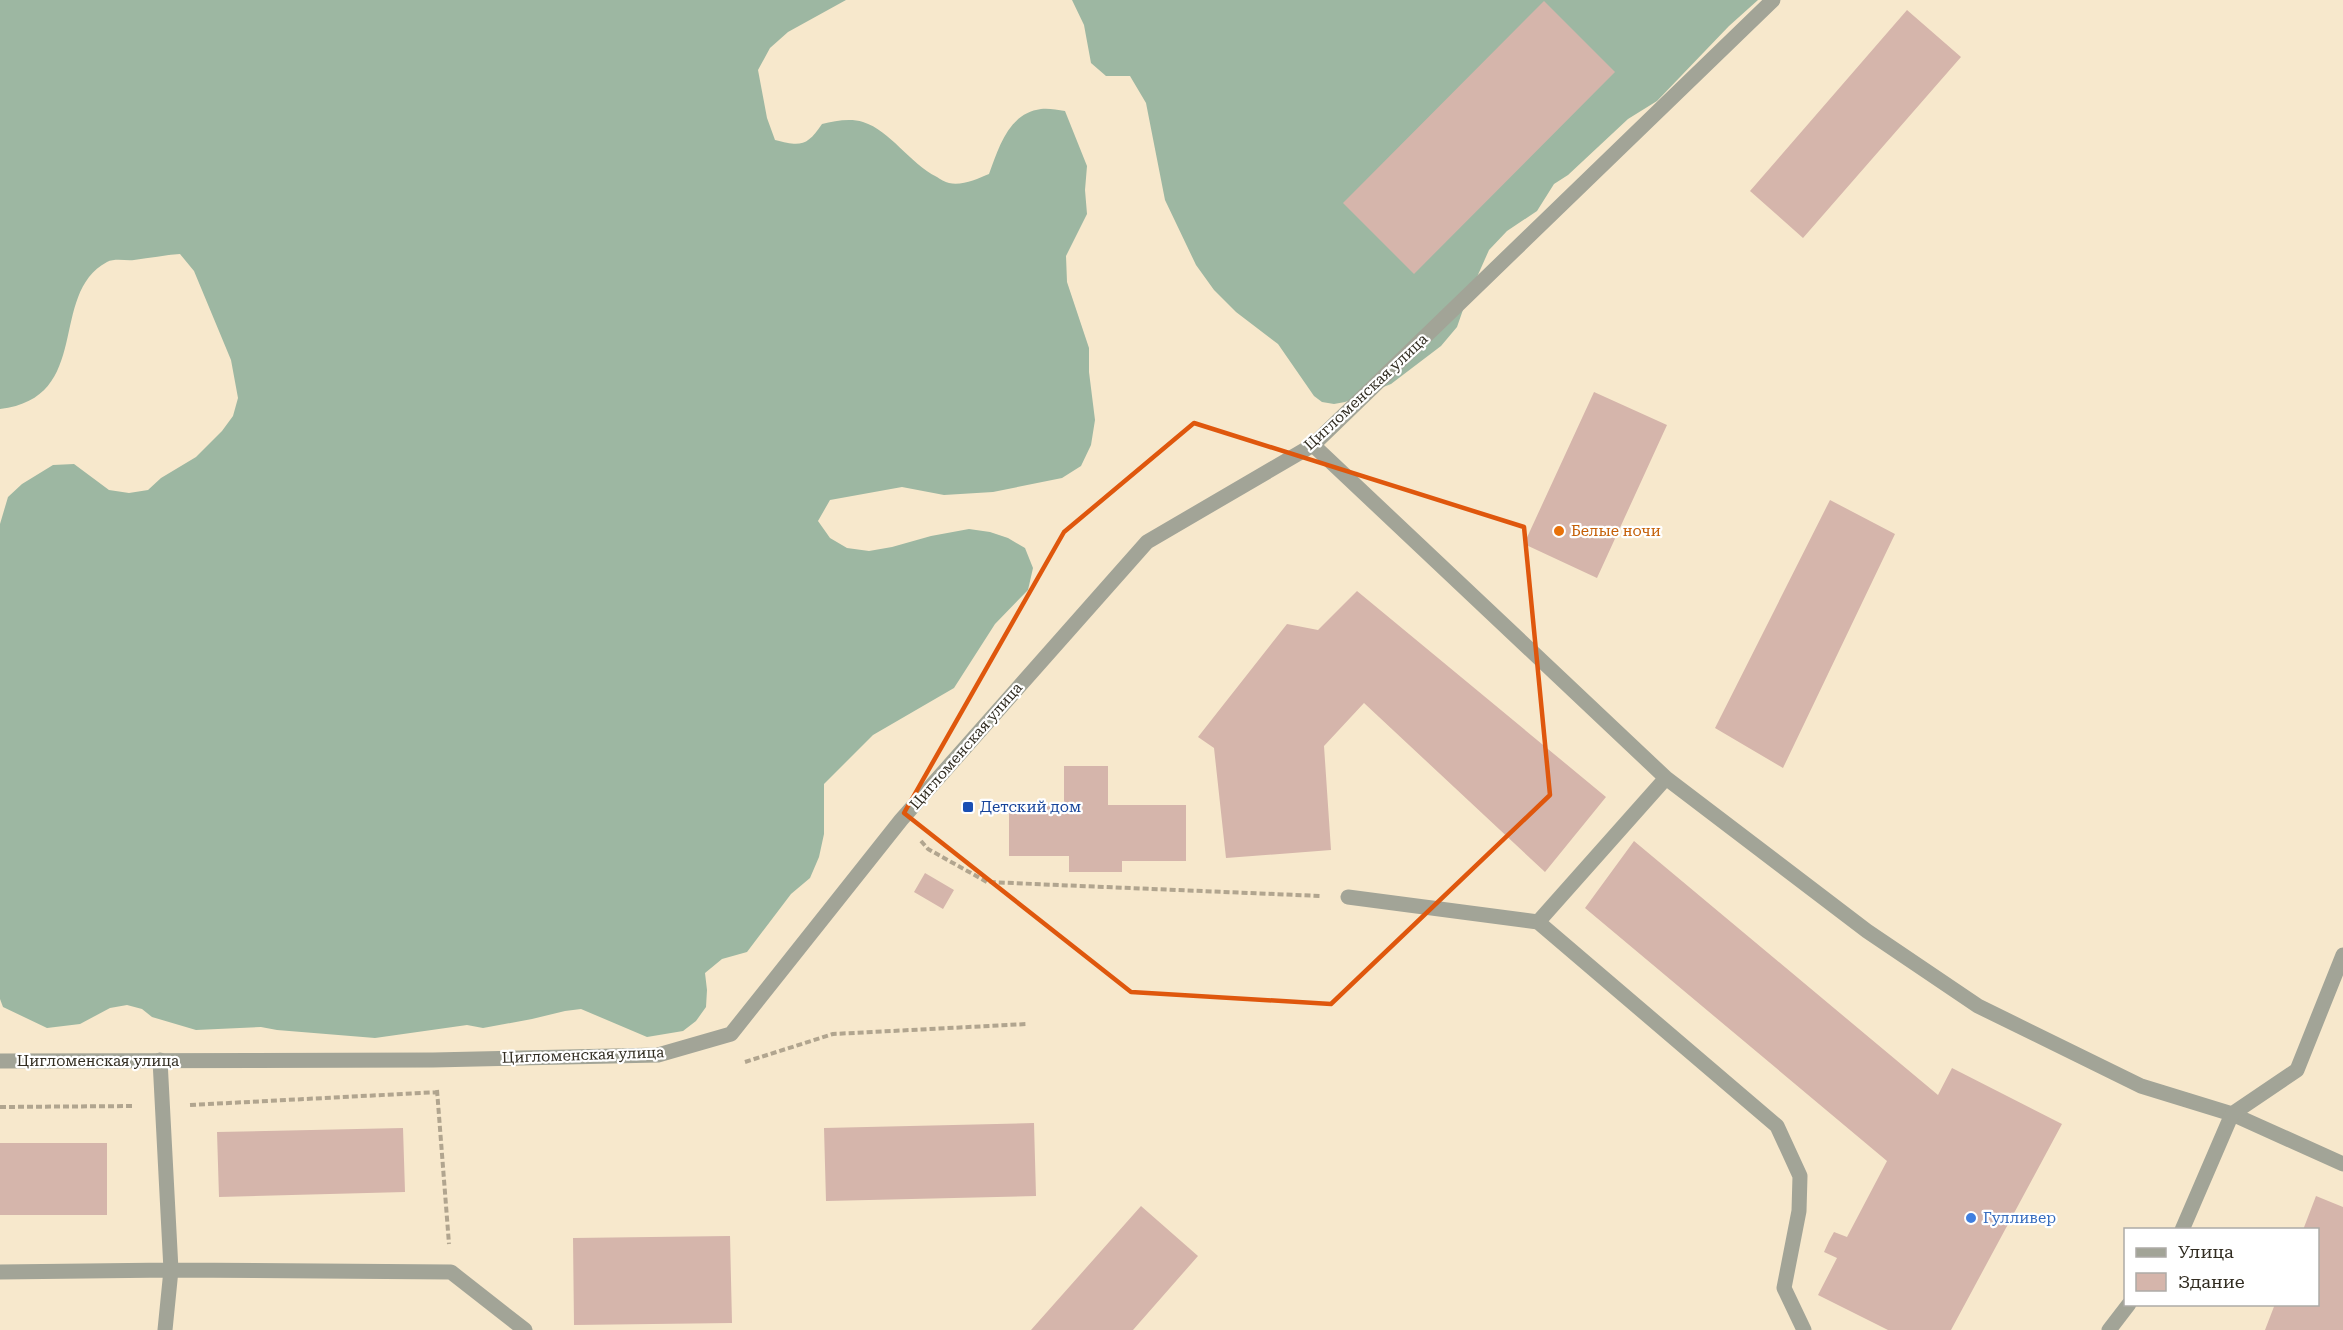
<svg xmlns="http://www.w3.org/2000/svg" width="2343" height="1330" font-family="'Roboto Serif',serif">
<style>
.forest{fill:#9db7a2}
.building{fill:#d5b5ab}
.lines{fill:none;stroke-linecap:round;stroke-linejoin:round}
.path{stroke:#b1a58f;stroke-width:4;stroke-dasharray:6 3;stroke-linecap:butt}
.lane{stroke:#a2a497;stroke-width:15}
.street{stroke:#a2a497;stroke-width:15}
.marked{fill:none;stroke:#df570d;stroke-width:4.5;stroke-linejoin:round}
.food-dot{fill:#e8710a;stroke:#fff;stroke-width:2}
.transit-dot{fill:#1a4fb4;stroke:#fff;stroke-width:2}
.shop-dot{fill:#3f7fe0;stroke:#fff;stroke-width:2}
.labels{text-anchor:middle;dominant-baseline:central;stroke-width:4.5;stroke-linejoin:round;paint-order:stroke}
.street-label{font-size:15px;fill:#322d22;stroke:#fff}
.food-label{font-size:15px;fill:#c56008;stroke:#fff;text-anchor:start}
.transit-label{font-size:15px;fill:#164399;stroke:#fff;text-anchor:start}
.shop-label{font-size:15px;fill:#366cbe;stroke:#fff;text-anchor:start}
</style>
<rect width="100%" height="100%" fill="#f7e8cc"/>
<path class="forest" d="M0,0h846l-58,32 -18,16 -12,22 9,48 8,22c26,7 32,6 47,-16 13,-3 28,-6 41,-2 28,9 46,41 74,55 3,2 8,5 12,6 13,3 28,-4 40,-9 10,-27 20,-61 52,-65 8,-1 16,1 24,2l22,55 -2,24 2,24 -21,42 1,26 22,66v24l6,48 -4,25 -10,21 -19,12 -69,14 -49,3 -42,-8 -72,13 -12,21 12,17 17,10 22,3 23,-4 39,-11 38,-7 21,3 18,6 17,10 8,20 -5,22 -33,34 -41,64 -81,47 -49,49v50l-5,23 -9,21 -19,16 -44,58 -25,7 -17,14 2,17 -1,17 -10,14 -13,10 -36,6 -66,-28 -16,2 -33,8 -49,9 -16,-3 -92,13 -98,-8 -16,-3 -65,3 -44,-13 -10,-8 -15,-4 -17,3 -30,16 -33,4 -44,-21 -3,-8v-475l8,-27 14,-13 31,-19 21,-1 35,26 20,3 19,-3 13,-12 35,-21 26,-26 11,-15 5,-18 -7,-38 -37,-89 -14,-17c-15,1 -30,4 -46,6 -8,1 -19,-2 -27,2 -60,32 -13,136 -107,147z
M1072,0h686l-29,26 -72,75 -29,18 -60,56 -14,9 -17,27 -30,20 -18,19 -24,54 -8,23 -16,19 -50,38 -46,18 -11,2 -12,-2 -8,-6 -36,-52 -42,-32 -22,-22 -18,-25 -31,-65 -19,-97 -16,-27h-24l-15,-13 -7,-38z"/>
<path class="building" d="M1544,1l71,71 -201,202 -71,-71z
M1907,10l54,47 -158,181 -53,-47z
M1594,392l73,33 -70,153 -73,-34z
M1830,500l65,34 -112,234 -68,-40z
M1357,591l249,206 -61,75 -181,-169 -40,43 7,104 -105,8 -12,-110 -16,-11 89,-113 31,6z
M1064,766h44v39h78v56h-64v11h-53v-16h-60v-50h55z
M1634,841l304,254 14,-27 110,56 -111,206h-63l-70,-35 19,-37 -13,-6 5,-11 5,-9 13,5 40,-76 -302,-253z
M925,873l29,17 -11,19 -29,-17z
M1034,1123l2,73 -210,5 -2,-73z
M403,1128l2,64 -186,5 -2,-65z
M0,1143h107v72h-107z
M2316,1196l27,11v123h-78l10,-26h43v-74h-15z
M1141,1206l57,50 -65,74h-102z
M730,1236l2,87 -158,2 -1,-87z"/>
<g class="lines">
<path class="path" d="M921,841l7,8 59,33 334,14
M745,1062l88,-28 194,-10
M437,1090l12,154
M190,1105l250,-13
M0,1107l134,-1"/>
<path class="lane" d="M1313,445l353,333 201,153 111,75 163,80 91,28 111,50
M1348,897l190,25 239,204 23,50 -1,35 -15,77 20,42
M1538,922l128,-144
M160,1060l11,210 -6,60
M0,1272l171,-2 280,2 74,58"/>
<path class="street" d="M0,1061l433,-1 225,-5 73,-21 170,-214 246,-278 166,-97 460,-445
M2182,1230l50,-116 65,-44 46,-115
M2109,1330l20,-26"/>
</g>
<path class="marked" d="M1194,423l330,104 26,268 -219,209 -200,-12 -227,-179 160,-281z"/>
<circle class="food-dot" cx="1559" cy="531" r="6"/>
<rect class="transit-dot" x="962" y="801" width="12" height="12" rx="3"/>
<circle class="shop-dot" cx="1971" cy="1218" r="6"/>
<g class="labels">
<g class="street-label">
<text transform="translate(1366 392) rotate(-43)">Цигломенская улица</text>
<text transform="translate(966 746) rotate(-49)">Цигломенская улица</text>
<text transform="translate(583 1055) rotate(-2)">Цигломенская улица</text>
<text x="98" y="1061">Цигломенская улица</text>
</g>
<g class="food-label">
<text x="1571" y="531">Белые ночи</text>
</g>
<g class="transit-label">
<text x="980" y="807">Детский дом</text>
</g>
<g class="shop-label">
<text x="1983" y="1218">Гулливер</text>
</g>
</g>
<rect x="2124" y="1228" width="195" height="78" fill="#ffffff" stroke="#adaba7" stroke-width="1.5"/>
<rect x="2136" y="1248" width="30" height="9" fill="#a2a497" stroke="#adaba7" stroke-width="1.5"/>
<text x="2178" y="1258" font-size="18" fill="#322d22">Улица</text>
<rect x="2136" y="1273" width="30" height="18" fill="#d5b5ab" stroke="#adaba7" stroke-width="1.5"/>
<text x="2178" y="1288" font-size="18" fill="#322d22">Здание</text>
</svg>
